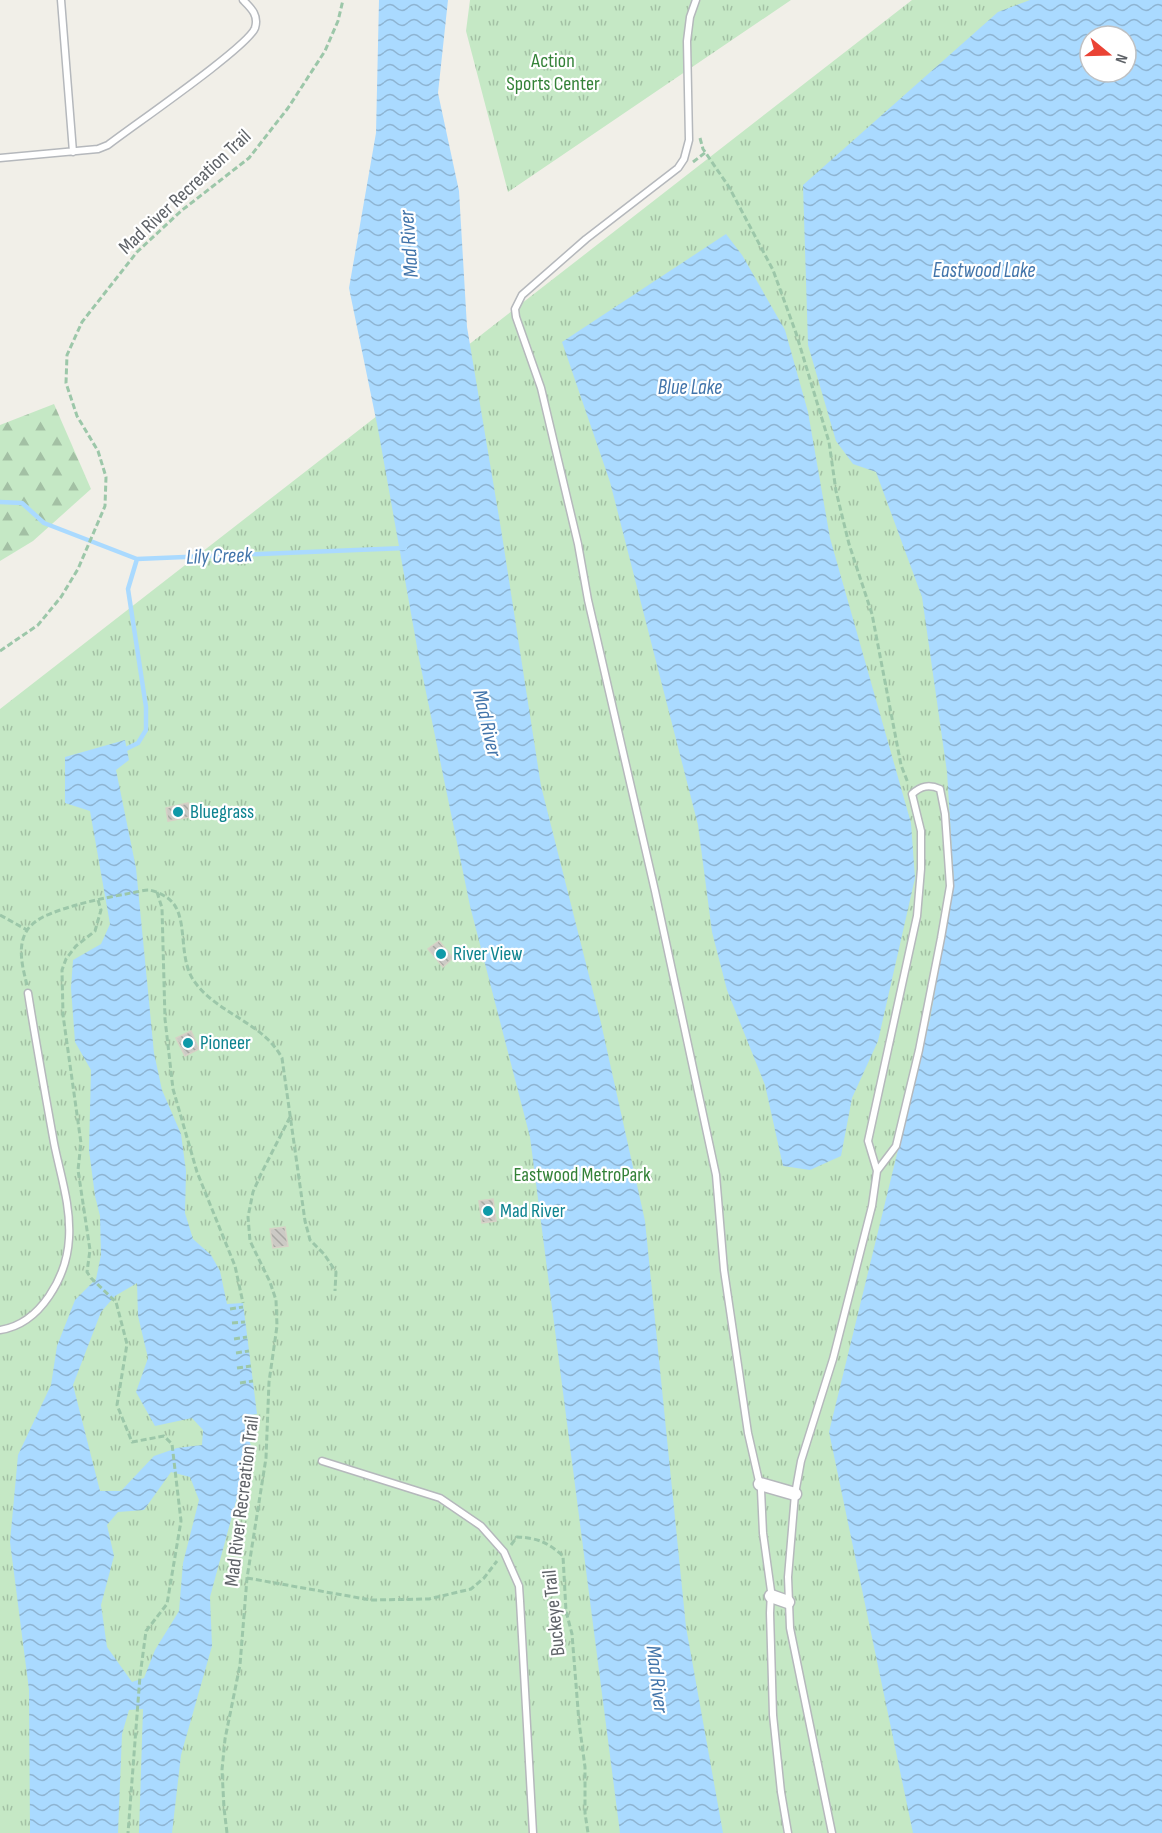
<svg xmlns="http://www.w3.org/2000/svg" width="1162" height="1833" font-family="'Sofia Sans Condensed',sans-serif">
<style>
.forest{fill:url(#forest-firs)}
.park{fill:url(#park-tufts);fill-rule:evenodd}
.water{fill:url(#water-waves);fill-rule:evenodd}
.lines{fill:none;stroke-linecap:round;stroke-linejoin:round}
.stream{stroke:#aadaff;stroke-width:4.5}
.building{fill:url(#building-back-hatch);stroke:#d6d1c6;stroke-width:1.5}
.service-casing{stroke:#b5b8bc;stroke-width:9}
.minor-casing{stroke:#b5b8bc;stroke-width:15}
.path{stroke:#9cc7a9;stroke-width:3;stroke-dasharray:6 3;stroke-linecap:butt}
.service{stroke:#fff;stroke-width:6}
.minor{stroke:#fff;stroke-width:12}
.culture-dot{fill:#0f9aa8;stroke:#fff;stroke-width:2}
.labels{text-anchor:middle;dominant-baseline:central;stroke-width:4.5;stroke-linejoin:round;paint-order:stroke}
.park-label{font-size:20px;fill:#348238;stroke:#fff}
.street-label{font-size:20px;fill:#5f6368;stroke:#fff}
.culture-label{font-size:20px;fill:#0d838f;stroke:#fff;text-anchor:start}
.water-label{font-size:21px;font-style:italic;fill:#4174aa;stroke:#fff}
</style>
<defs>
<pattern id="forest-firs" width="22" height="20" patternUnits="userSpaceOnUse" patternTransform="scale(1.5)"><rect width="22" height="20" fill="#c5e8c5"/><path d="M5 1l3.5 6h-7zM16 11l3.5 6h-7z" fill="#a3c0a4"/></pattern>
<pattern id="park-tufts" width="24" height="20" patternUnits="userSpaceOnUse" patternTransform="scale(1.5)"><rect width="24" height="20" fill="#c5e8c5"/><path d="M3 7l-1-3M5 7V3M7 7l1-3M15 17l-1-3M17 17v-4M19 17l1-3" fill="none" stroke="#a3c0a4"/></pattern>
<pattern id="water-waves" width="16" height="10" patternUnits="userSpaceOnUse" patternTransform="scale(1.5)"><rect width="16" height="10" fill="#aadaff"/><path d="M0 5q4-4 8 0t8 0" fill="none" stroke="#8eb4d2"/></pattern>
<pattern id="building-back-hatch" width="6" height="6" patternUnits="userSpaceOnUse" patternTransform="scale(1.5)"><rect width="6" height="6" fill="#cccac5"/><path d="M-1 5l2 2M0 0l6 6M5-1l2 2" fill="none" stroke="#a9a8a4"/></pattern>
</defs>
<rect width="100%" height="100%" fill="#f1efe8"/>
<path class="forest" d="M54,404l37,85 -58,52 -33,20v-136z"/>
<path class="park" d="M470,0h321l-283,192 -42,-161z
M912,0h250v1833h-1162v-1124zM1090,36h36v36h-36z"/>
<path class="water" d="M379,0h69l-10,93 21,98 8,136 34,202 40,257 60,237 44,198 41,406 37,206h-103l-90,-696 -60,-231 -51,-248 -41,-229 -29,-141 27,-155z
M1030,0h132v1833h-249l-84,-401 101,-413 24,-135 -7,-112 -25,-175 -46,-125 -23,-8 -17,-23 -28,-96 -5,-160 195,-173zM1090,36h36v36h-36z
M726,234l16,21 43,75 23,82 22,126 81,285 4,55 -37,163 -26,57 -11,58 -31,14 -27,-4 -18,-81 -38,-95 -15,-58 -14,-107 -88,-343 -48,-140z
M125,740l4,20 -13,10 20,98 18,185 8,37 19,44 5,37 -1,42 8,26 18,16 9,16 7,33 16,-1 14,111 -15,2 9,30 -41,151 2,49 -31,109 -9,78h-33l4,-124 -14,1 -7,24 -4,99h-88l-1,-143 -19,-148 8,-87 33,-70 6,-39 18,-46 21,-21 5,-24 -1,-39 -5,-20 -6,-46 2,-80 -16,-28 -4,-54 2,-28 28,-16 9,-20 -20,-113 -25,-8v-46zM137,1283l1,33 10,42 -12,34 19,34 37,-8 11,12 -1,15 -25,3 -23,8 -33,35h-21l-27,-106 28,-73 14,-16zM171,1472l19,5 9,23 -16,63 -4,48 -24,39 -11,28 -12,4 -25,-35 -6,-42 13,-49 -7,-31 11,-13 26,-2z"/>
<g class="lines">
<path class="stream" d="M0,502l22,1 22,20 93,36 268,-11
M122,751l16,-8 8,-13v-23l-18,-118 9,-30"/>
</g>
<path class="building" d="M188,803l2,14 -22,4 -2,-13z
M439,941l14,17 -10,9 -15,-18z
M191,1031l8,18 -14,7 -9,-18z
M493,1199l3,22 -14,2 -3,-22z
M285,1227l3,19 -15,2 -3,-19z"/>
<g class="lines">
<g class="service-casing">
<path id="service" d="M61,0l12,152
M696,0l-6,17 -3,24 2,99 -5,19 -6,9 -92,71 -64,56 -7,14 1,8 25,71 37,156 10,56 67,291 61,284 8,95 24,163 13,57 2,43 8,58 -1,22 3,102 8,77 7,41
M0,158l98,-9 10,-4c23,-18 140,-98 147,-117 4,-13 -4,-20 -12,-28
M0,1330c41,-6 67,-54 69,-92 2,-33 -9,-64 -15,-95 -9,-50 -18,-100 -26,-150
M322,1461l118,37 41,28 23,26 15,34 1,15 13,232
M832,1833l-42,-205 -2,-51 7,-83 6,-33 32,-102 39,-153 5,-35 -9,-30 49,-225 4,-47v-38l-9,-37c9,-8 17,-10 28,-5l5,25 5,72 -9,52 -22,112 -23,96 -19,25"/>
</g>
<g class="minor-casing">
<path id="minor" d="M760,1484l35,10
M771,1596l17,6"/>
</g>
<path class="path" d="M700,138l3,11 26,38 44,83 23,63 33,109 7,49 13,53 23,70 29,151 7,18
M693,162l13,-10
M0,651l38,-26 23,-28 17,-28 27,-63 1,-29 -8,-26 -21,-35 -11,-33 1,-28 15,-33 55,-70 44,-41 68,-53 39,-50 37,-57 13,-30 5,-21
M157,892l5,16 3,111 8,70 24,83 38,94 8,37
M98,900l3,10 -6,21 -19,15 -10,13 -4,11 1,45 18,128 -3,27 12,80 -3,22 4,6 25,24 11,42 -10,61 15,37 32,-6 8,8 9,77 -14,83 -21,27 -6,45 -12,157
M0,915l27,15
M27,985c-4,-16 -10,-37 -1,-53 3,-6 11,-12 17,-15 25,-12 61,-19 88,-24 6,-1 13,-3 18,-3 6,1 13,4 17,7 25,15 10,58 28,84 23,33 69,41 88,77l23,163 5,19 14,14 12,18 -1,19
M230,1309l13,-2
M232,1323l13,-1
M234,1339l13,-2
M236,1353l13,-2
M237,1368l14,-2
M240,1383l13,-2
M511,1545l6,-8c21,1 30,5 46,19l3,55 6,23 7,88 6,45v46l3,20
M247,1578l124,22 58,-1 42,-10 13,-11 13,-17
M227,1833l-3,-25 -2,-38 3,-31 15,-74 7,-87 19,-120 3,-76 8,-56 -1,-26 -6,-18 -20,-41 -2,-24 5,-25 8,-18 30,-59"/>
<use href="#service" class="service"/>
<use href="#minor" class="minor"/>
</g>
<g class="culture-dot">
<circle cx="178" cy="812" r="6"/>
<circle cx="441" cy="954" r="6"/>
<circle cx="188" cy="1043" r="6"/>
<circle cx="488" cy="1211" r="6"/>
</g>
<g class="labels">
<g class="park-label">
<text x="553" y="61">Action<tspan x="553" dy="23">Sports Center</tspan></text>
<text x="582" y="1175">Eastwood MetroPark</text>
</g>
<g class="street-label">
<text transform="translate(185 192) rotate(-43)">Mad River Recreation Trail</text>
<text transform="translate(242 1501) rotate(-83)">Mad River Recreation Trail</text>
<text transform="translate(554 1613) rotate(-96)">Buckeye Trail</text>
</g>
<g class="culture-label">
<text x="190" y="812">Bluegrass</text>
<text x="453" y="954">River View</text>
<text x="200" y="1043">Pioneer</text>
<text x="500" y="1211">Mad River</text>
</g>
<g class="water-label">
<text transform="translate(409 244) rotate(-94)">Mad River</text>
<text x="984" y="270">Eastwood Lake</text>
<text x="690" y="387">Blue Lake</text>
<text transform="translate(219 556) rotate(-2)">Lily Creek</text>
<text transform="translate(487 723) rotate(77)">Mad River</text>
<text transform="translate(657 1679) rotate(83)">Mad River</text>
</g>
</g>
<g transform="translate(1108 54) rotate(109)"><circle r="28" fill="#ffffff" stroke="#bfc1c3" stroke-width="1.5"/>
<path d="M0-4.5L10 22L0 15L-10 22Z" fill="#ea4335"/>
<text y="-9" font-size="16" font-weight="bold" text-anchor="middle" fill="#5f6368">N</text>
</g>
</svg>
